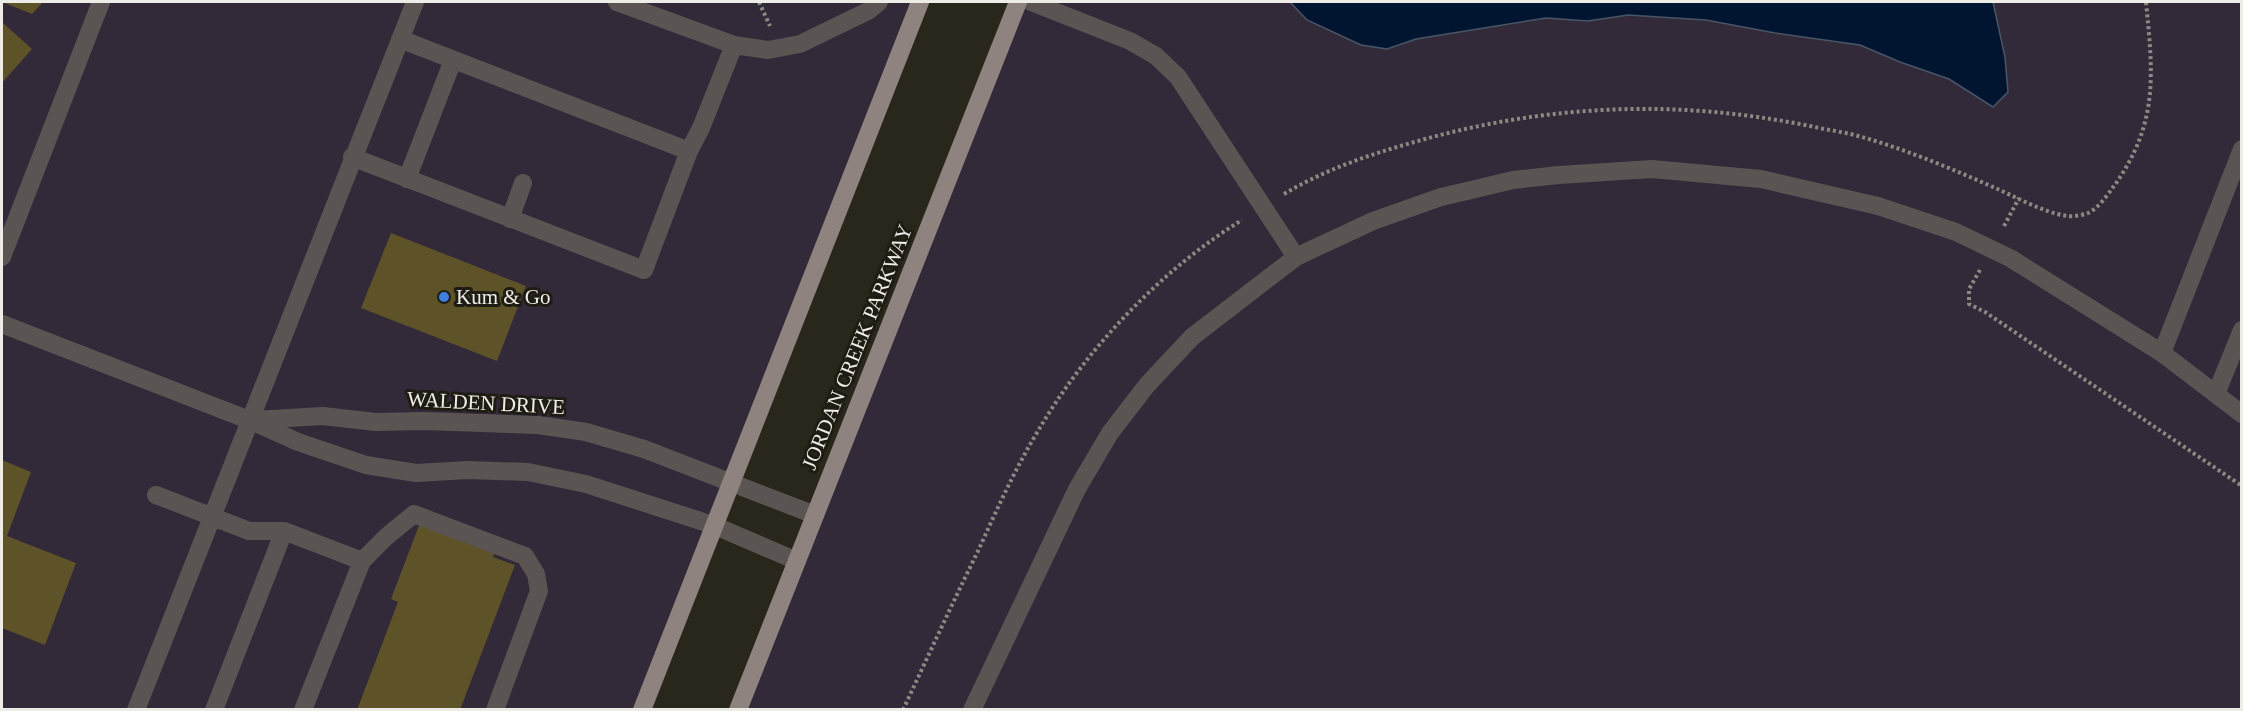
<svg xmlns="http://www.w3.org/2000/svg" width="2243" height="711" font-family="'Times New Roman',serif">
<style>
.commercial{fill:#322939}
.water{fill:#021530;stroke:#495667;stroke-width:1.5}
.building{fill:#5e5229}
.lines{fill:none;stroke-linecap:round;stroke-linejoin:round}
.path{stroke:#8c8981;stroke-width:4;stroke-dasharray:3 3;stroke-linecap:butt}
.service{stroke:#5a5553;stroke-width:18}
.primary{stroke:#8e837f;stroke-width:18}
.shop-dot{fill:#3f7fe0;stroke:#1f1c13;stroke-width:2}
.labels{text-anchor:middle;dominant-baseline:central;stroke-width:6;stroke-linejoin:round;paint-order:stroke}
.poi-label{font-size:21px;fill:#eeece6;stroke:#1f1c13;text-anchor:start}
.street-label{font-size:21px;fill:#eeece6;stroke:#1f1c13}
</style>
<rect width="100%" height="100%" fill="#29261c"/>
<path class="commercial" d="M2,2h918l-278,707h-640z
M1018,2h1223v707l-1503,1z"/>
<path class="water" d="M1290,2h703l12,55 3,35 -15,15 -44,-28 -49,-17 -40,-17 -85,-12 -69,-13 -78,-5 -40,6 -42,-3 -130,21 -29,10 -26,-4 -54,-25z"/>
<path class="building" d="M2,2h41l-11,12z
M2,22l30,27 -30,34z
M391,233l135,53 -29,75 -136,-53z
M2,460l29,12 -24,64 69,27 -31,82 -43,-17z
M421,520l74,30 -2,7 22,8 -55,145h-103l41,-108 -7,-3z"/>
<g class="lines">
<path class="path" d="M759,2l11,24
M1284,194c42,-25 87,-40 134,-53 131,-37 259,-42 392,-15 17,4 35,6 52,11 45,13 88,31 131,50 23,10 49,25 74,29 6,1 16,-1 21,-3 11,-5 19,-18 26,-27 45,-63 39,-112 32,-184
M2004,226l15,-28
M1980,270l-11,19v15l16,8 257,174
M903,710c25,-54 50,-108 76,-161 18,-40 36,-80 59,-118 47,-81 124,-162 204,-211"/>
<path class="service" d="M617,2l117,43 34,5 32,-6 68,-33 11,-9
M1031,2l99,39 26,15 22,21 118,180
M400,39l289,112
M352,157l292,113 45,-119 12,-23 33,-83
M407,179l46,-119
M510,219l13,-36
M2,257l99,-255
M2,324l247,96 49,22 68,23 50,8 52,-3 60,2 58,12 127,41 84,36
M2162,353l80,-204
M2216,394l26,-64
M253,420l70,-4 53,6 48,-1 114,4 48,7 58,17 171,66
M156,495l93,36h35l78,30 -59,149
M362,561l24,-24 28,-23 111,42 11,18 3,17 -44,119
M136,710l279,-708
M214,710l70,-179
M972,710l105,-221 33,-56 37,-48 45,-48 104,-80 77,-36 68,-24 26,-6 46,-11 46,-5 93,-6 109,10 117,27 78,26 54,26 152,95 80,61"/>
<path class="primary" d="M642,710l278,-708
M738,710l280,-708"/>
</g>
<circle class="shop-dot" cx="444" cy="297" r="6"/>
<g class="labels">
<g class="poi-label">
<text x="456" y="297">Kum &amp; Go</text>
</g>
<g class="street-label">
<text transform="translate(857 347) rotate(-68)">JORDAN CREEK PARKWAY</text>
<text transform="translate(486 403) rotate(3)">WALDEN DRIVE</text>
</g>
</g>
<rect width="2243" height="711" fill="none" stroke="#eeece6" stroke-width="6"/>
</svg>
